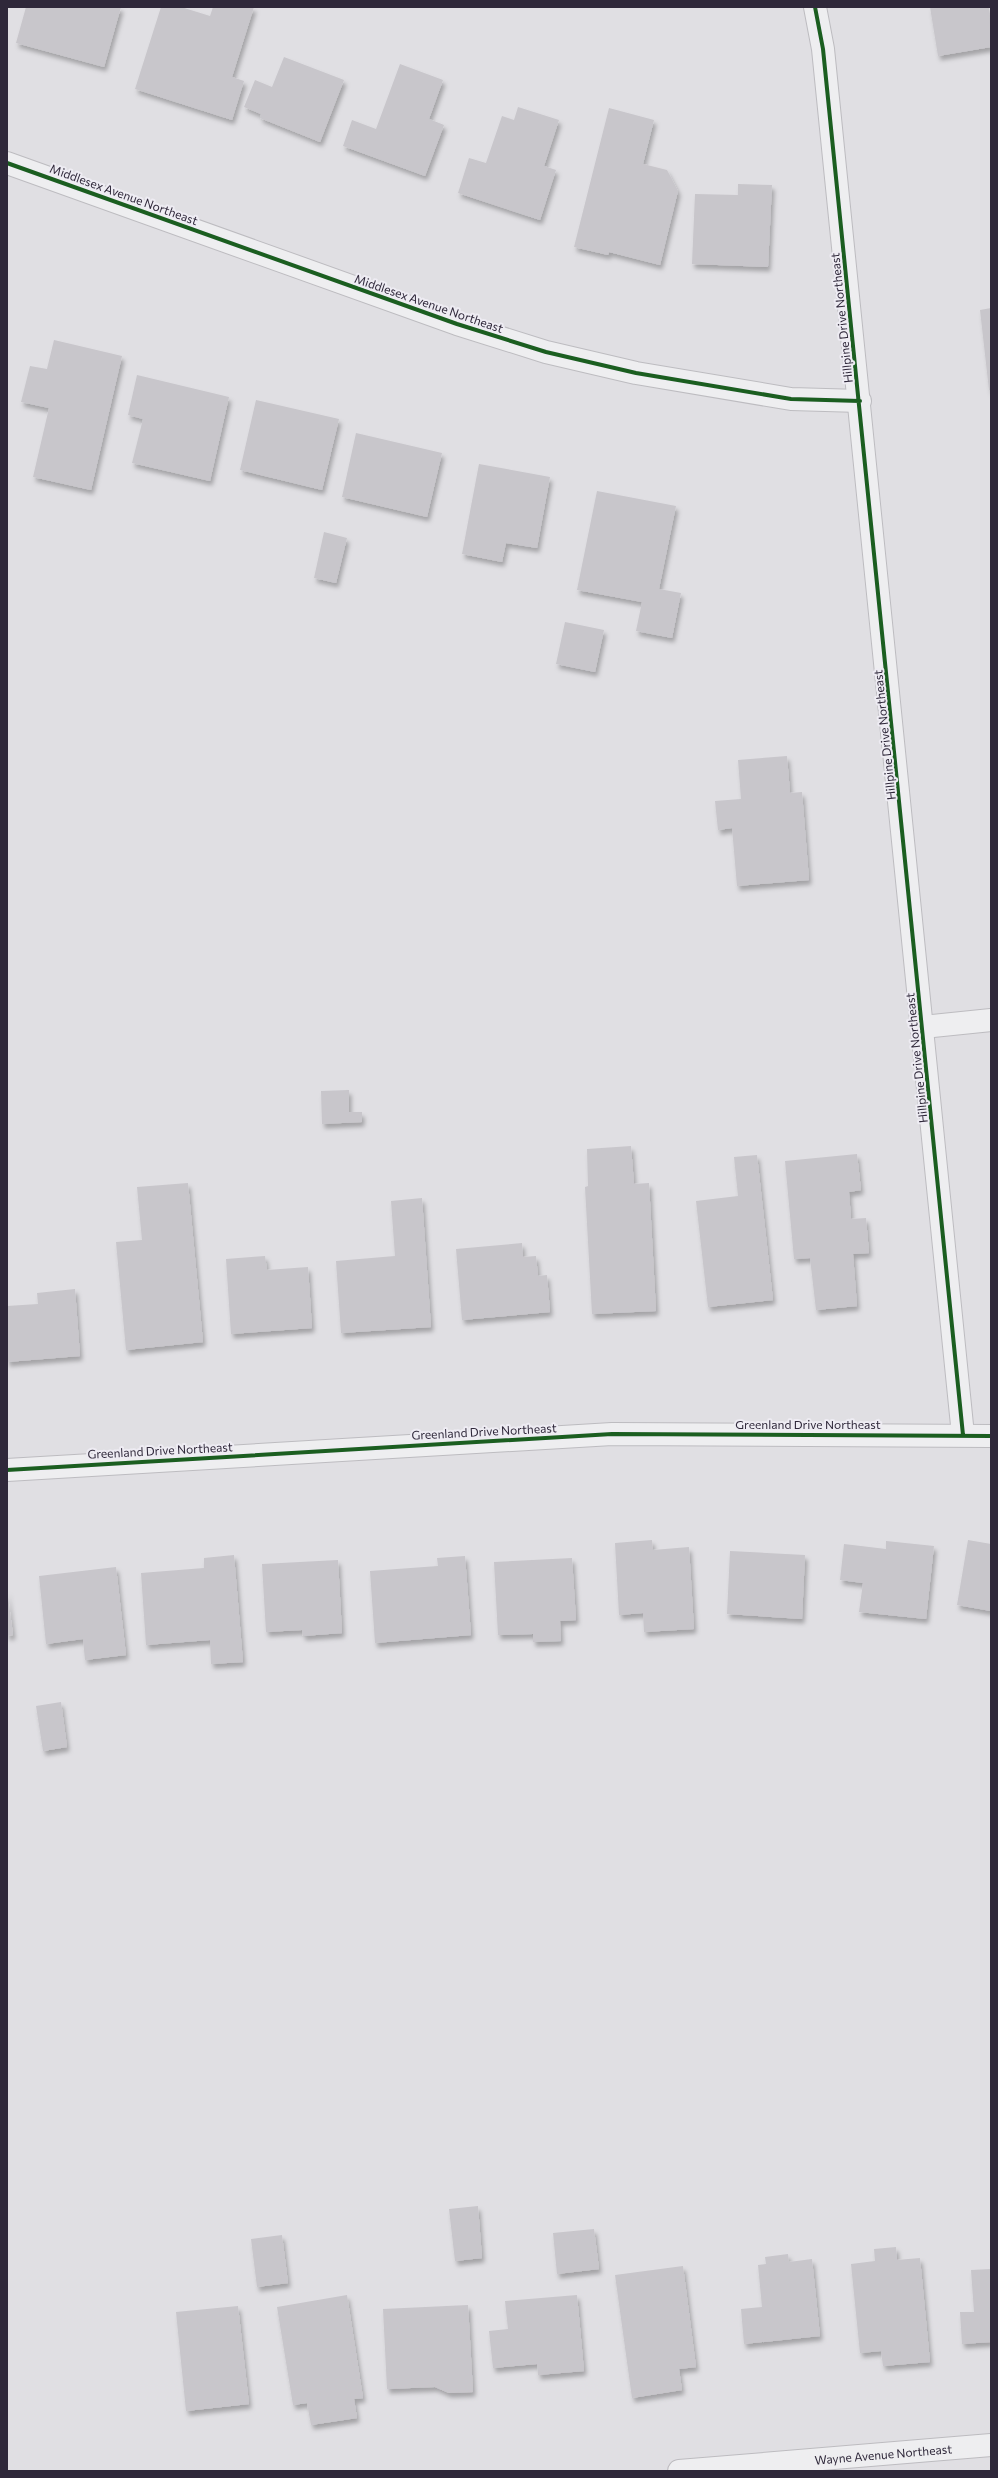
<svg xmlns="http://www.w3.org/2000/svg" width="998" height="2478" font-family="Commissioner,sans-serif">
<style>
.building{fill:#c8c6cb;filter:url(#shadow)}
.lines{fill:none;stroke-linecap:round;stroke-linejoin:round}
.minor-casing{stroke:#bdbcc0;stroke-width:24}
.minor{stroke:#eeeef0;stroke-width:22}
.cycleway-casing{stroke:#eeecf3;stroke-width:6}
.cycleway{stroke:#1b5e20;stroke-width:4}
.labels{text-anchor:middle;dominant-baseline:central;stroke-width:4;stroke-linejoin:round;paint-order:stroke}
.street-label{font-size:12px;fill:#2f283a;stroke:#eeecf3}
</style>
<defs>
<filter id="shadow"><feDropShadow dx="2.5" dy="4.5" stdDeviation="2" flood-color="#0004"/></filter>
</defs>
<rect width="100%" height="100%" fill="#e0dfe3"/>
<path class="building" d="M26,7h95l-17,60 -88,-24z
M161,7h20l29,9 3,-9h41l-22,70 12,4 -12,39 -97,-31z
M930,7h59l2,40 -53,9z
M284,57l60,23 -24,62 -60,-24 1,-4 -17,-7 11,-27 17,7z
M400,64l43,16 -14,39 15,6 -19,51 -82,-30 9,-26 24,9z
M518,107l41,13 -15,46 12,4 -16,50 -82,-27 11,-35 17,5 16,-47 12,4z
M609,108l45,12 -11,44 24,6 11,21 -18,74 -51,-13 -1,3 -34,-8z
M738,184l34,1 -4,82 -76,-3 3,-70 43,1z
M991,308v82h-2l-9,-80z
M54,340l68,16 -31,134 -58,-13 16,-69 -28,-6 9,-36 17,3z
M137,375l92,22 -19,84 -78,-18 11,-44 -15,-4z
M256,400l83,19 -17,71 -82,-20z
M356,433l86,20 -15,64 -85,-20z
M479,464l71,13 -13,71 -31,-5 -4,19 -40,-8z
M597,491l79,15 -17,83 22,4 -9,45 -36,-7 6,-29 -65,-12z
M324,532l23,6 -11,45 -22,-5z
M565,622l39,8 -9,42 -39,-8z
M787,756l3,37 12,-1 7,88 -72,6 -5,-58 -14,2 -3,-29 26,-2 -3,-39z
M349,1090v22h13v10l-40,2 -1,-33z
M631,1146l3,38 15,-1 7,128 -64,3 -7,-127 3,-1 -1,-37z
M857,1154l4,36 -12,2 2,27 15,-1 3,35 -16,1 4,52 -41,4 -6,-52 -16,1 -9,-98z
M757,1155l16,145 -65,7 -12,-106 42,-5 -4,-39z
M188,1183l15,159 -77,8 -10,-108 26,-2 -5,-53z
M422,1198l9,129 -90,6 -5,-72 59,-5 -4,-55z
M522,1243l1,14 13,-1 2,20 9,-1 3,37 -88,8 -6,-71z
M265,1256l2,14 41,-3 4,61 -81,6 -5,-75z
M75,1289l5,67 -73,6v-56l31,-2 -1,-11z
M652,1540l1,10 36,-3 5,82 -50,3 -1,-19 -24,2 -4,-72z
M968,1540l23,4v67l-34,-6z
M886,1541l48,5 -8,73 -67,-7 4,-29 -23,-3 4,-36 42,5z
M730,1551l75,4 -3,64 -75,-5z
M234,1555l9,107 -32,2 -1,-24 -64,5 -5,-72 63,-5v-10z
M465,1556l6,79 -96,8 -5,-72 68,-5 -1,-8z
M572,1558l4,62 -16,1 1,20 -28,1v-8l-35,1 -4,-73z
M338,1560l4,73 -39,3 -1,-6 -36,2 -4,-68z
M116,1567l10,88 -41,5 -2,-21 -37,5 -7,-68z
M7,1589l6,46 -6,1z
M61,1702l6,45 -24,4 -7,-45z
M478,2206l4,52 -27,3 -6,-52z
M594,2229l5,40 -42,5 -4,-41z
M282,2235l6,48 -31,4 -6,-48z
M896,2247l1,13 23,-2 10,104 -47,4 -2,-15 -21,2 -9,-89 24,-3 -1,-12z
M788,2254l1,8 23,-3 8,77 -76,8 -3,-35 21,-2 -4,-42 8,-1 -1,-7z
M683,2266l13,101 -17,2 3,21 -50,8 -17,-123z
M991,2269v73l-29,2 -2,-32h14l-3,-42z
M347,2295l16,103 -9,1 3,19 -46,7 -4,-22 -14,2 -16,-98z
M577,2295l7,76 -46,4 -1,-11 -44,4 -4,-37 19,-2 -3,-28z
M468,2305l5,87 -24,1 -14,-6 -48,2 -4,-80z
M238,2306l11,98 -63,7 -10,-99z"/>
<g class="lines">
<g class="minor-casing">
<g id="minor">
<path d="M815,7l8,42 140,1386"/>
<path d="M7,163l450,161 89,28 90,21 155,26 69,2"/>
<path d="M923,1027l68,-7"/>
<path d="M7,1470l605,-36 379,2"/>
<path id="s1" d="M679,2471l312,-26"/>
</g>
</g>
<use href="#minor" class="minor"/>
<g class="cycleway-casing">
<path id="cycleway" d="M815,7l8,42 140,1386
M7,163l450,161 89,28 90,21 155,26 69,2
M7,1470l605,-36 379,2"/>
</g>
<use href="#cycleway" class="cycleway"/>
</g>
<g class="labels">
<g class="street-label">
<text transform="translate(124 194) rotate(20)">Middlesex Avenue Northeast</text>
<text transform="translate(429 303) rotate(19)">Middlesex Avenue Northeast</text>
<text transform="translate(841 318) rotate(-96)">Hillpine Drive Northeast</text>
<text transform="translate(884 735) rotate(-96)">Hillpine Drive Northeast</text>
<text transform="translate(916 1058) rotate(-96)">Hillpine Drive Northeast</text>
<text x="808" y="1424">Greenland Drive Northeast</text>
<text transform="translate(484 1431) rotate(-3)">Greenland Drive Northeast</text>
<text transform="translate(160 1450) rotate(-3)">Greenland Drive Northeast</text>
<text stroke="none"><textPath href="#s1" startOffset="205">Wayne Avenue Northeast</textPath></text>
</g>
</g>
<rect width="998" height="2478" fill="none" stroke="#2f283a" stroke-width="16"/>
</svg>
